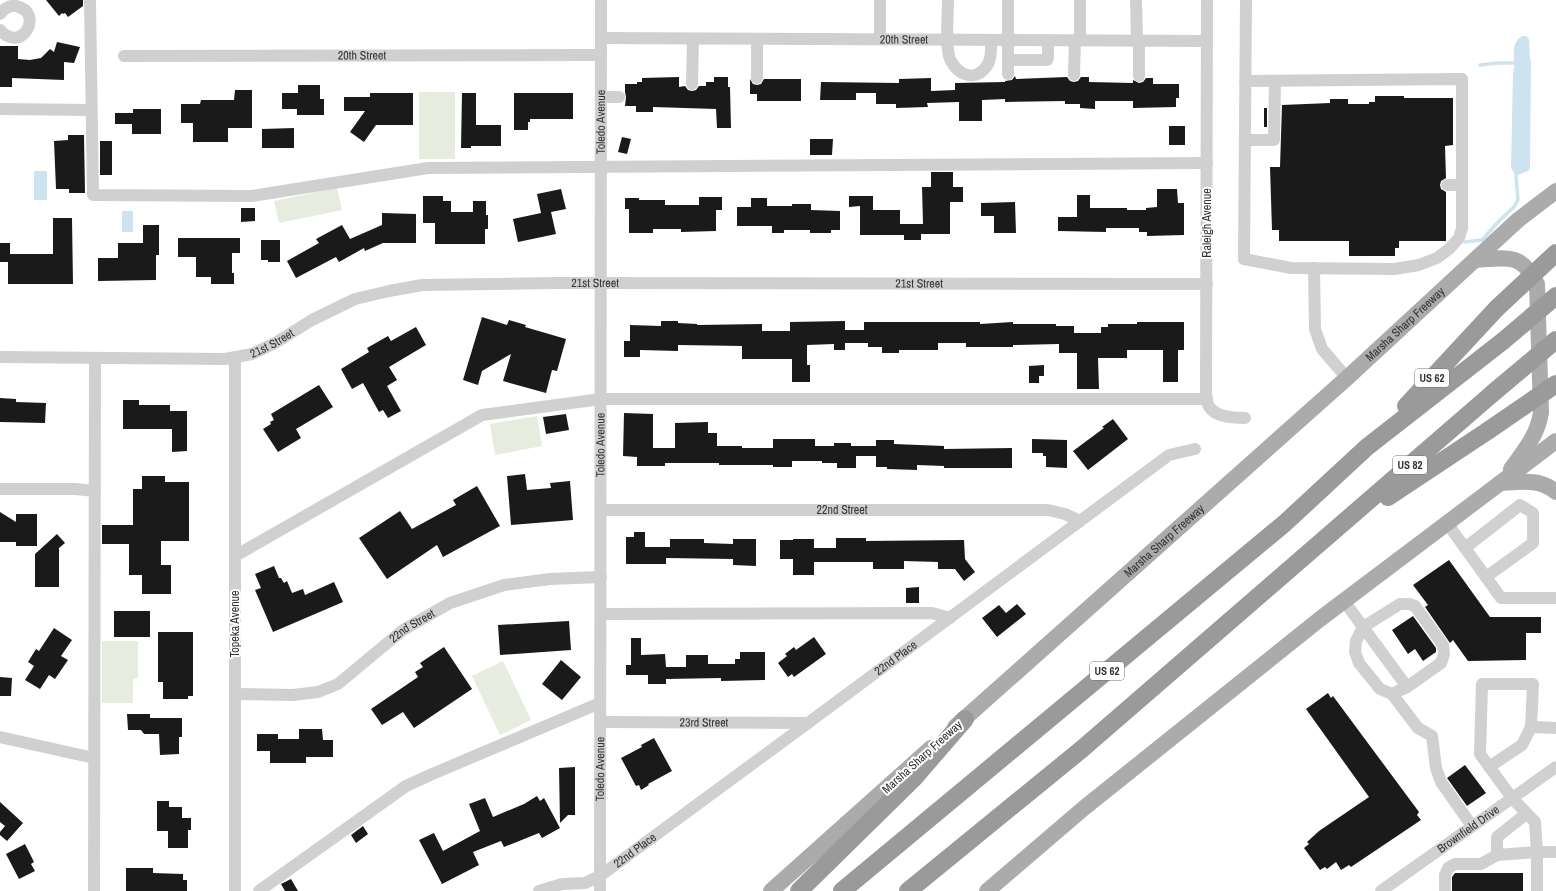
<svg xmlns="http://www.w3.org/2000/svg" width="1556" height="891" font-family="'Archivo Narrow',sans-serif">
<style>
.green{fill:#e6ecde}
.water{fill:#cde3ef}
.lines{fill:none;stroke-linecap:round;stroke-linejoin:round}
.stream{stroke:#cde3ef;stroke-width:3.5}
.building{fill:#1a1a1a}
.minor{stroke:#d0d0d0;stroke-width:12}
.major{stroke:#ababab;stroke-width:16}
.highway{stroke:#9a9a9a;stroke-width:18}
.highway-bridge{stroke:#9a9a9a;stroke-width:18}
.labels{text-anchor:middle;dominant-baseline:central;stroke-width:4;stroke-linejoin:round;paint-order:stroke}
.shield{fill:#fff;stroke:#707070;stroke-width:1}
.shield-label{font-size:11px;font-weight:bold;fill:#333}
.street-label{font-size:12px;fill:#333;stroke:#fff}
</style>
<rect width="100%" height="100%" fill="#fff"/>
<path class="green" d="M419,92h36v67h-36z
M337,188l5,22 -63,13 -5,-22z
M537,416l5,30 -47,9 -5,-31z
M102,641h36v37l-5,1v24h-31z
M503,661l28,59 -31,15 -28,-59z"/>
<path class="water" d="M1522,36h4l3,3 1,19 1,4 -1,106 -2,3 -12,5 -5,-8 2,-95c4,-13 -5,-28 9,-37z
M34,171h13v29h-13z
M122,211h11v21h-11z"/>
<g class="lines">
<path class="stream" d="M1480,65l17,-2h17
M1465,242l17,-2 17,-19 15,-14 4,-7 -2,-24"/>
</g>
<path class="building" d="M46,0h37v6l-15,11 -3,-4 -2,1 -1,-1 -3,3z
M57,42l23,5 -6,16 -10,-1v18l-52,-2v9h-12v-41h18v13l12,1 11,-2 9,-9 4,3z
M1015,76l1,3 51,-2 3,4 4,1 4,-1 3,-4h8v5l44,1v-3l6,3 4,-1 3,-4h7v6h26v14h-3v9l-43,1v-7h-38v8l-15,-1v-4h-15v-3l-60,1v-3l-23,1v21h-23v-19l-32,1 1,4 -32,1v-4h-20v-11h-20v7h-36l1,-18 78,1v-4l32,-1v13l24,-1v-7l50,-1v-1l7,-1z
M679,77v10l6,-1 3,4 4,1 4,-1 3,-4h7v-4h8v-5h14v10h2l1,41h-14l-1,-19 -63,-2v5h-17v-6h-11l1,-9 -1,-5v-8h12v-2h5v-4z
M750,79l3,5 4,1 4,-1 3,-5h37v22h-44v-7h-7z
M298,85h22v14h4v16h-27v-6h-15v-16h16z
M235,90h17v38h-24v14h-35v-19h-12v-19h19l1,-4h33z
M370,93h43v32h-37l-12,17 -14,-10 15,-21h-21v-14h26z
M462,93h14v32h25v21h-30v2h-10z
M514,93h59v26h-43v3h-2v8h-14z
M1375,96h29v2h49v47l-8,1 1,32 -5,3 -1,4 1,4 5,3v49h-47v7h-4v8h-46v-15h-70v-11h-7l-2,-63h10l2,-62 48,-2v-4h18v5h21v-2h6z
M1264,108h3v19h-3z
M133,109h28v25h-29v-10h-17v-11h18z
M1169,126h16v19h-16z
M294,128v20h-32v-19z
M68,135h16l1,58h-16v-4h-13l-2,-48 14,-1z
M622,137l9,2 -4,15 -9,-2z
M810,139h23l-1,16h-22z
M100,141h12v34h-12z
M931,172h22v15h10v15h-13v32h-29v6h-17v-5h-44v-29l-11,1v-11h24v14h27v14h23l-1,-37h9z
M561,189l5,20 -15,3 5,22 -38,8 -5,-23 28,-6 -4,-19z
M1157,189h20l1,14h6v32l-37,1v-4h-8v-4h-33v4l-48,-1v-14h19v-22h13v13h37v2h19v-2l11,-1z
M423,196h20v5h8v11h22v-11h13v14h2v14h-3v15h-50v-21h-12z
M699,197h23v13h-6v21l-35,1v-3h-28v4h-24v-24h-4v-11h14v2h26v5h34z
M751,198h16v8h25v-2h19v6l29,1v19h-9v3h-21v-3h-26v3h-12v-7h-35v-19h14z
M1015,202l1,31h-22v-17h-13v-13z
M241,208h14v13l-14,1z
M382,213l34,1v29h-33l-18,8 -1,-3 -25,14 -3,-5 -40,21 -9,-17 32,-18 -3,-4 26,-14 8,14 32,-14z
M53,218h19l1,66h-65v-22h-8v-19h10v11h43z
M143,225h16v30h-3v25l-58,1v-23h20v-15h25z
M178,238h62v15h-8v20h2v11h-23v-7h-15v-20h-18z
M261,240h19v22h-12v-2h-7z
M482,317l25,8 2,-5 17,5 -1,2 41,12 -9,32 -5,-1 -6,23 -43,-12 8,-27 -29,17 -4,14 -15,-5z
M661,321h17v2l19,1v1l65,-1v7h28v-9l55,-1v9h19v-8h116v2l33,-2v2h43v2h18v7h27v-6h7v-3h29v-2h47v28h-6v32h-15v-32h-36v8h-29l1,31h-22v-36h-18v-9l-46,1v2h-47v-4h-28v7h-39v3h-17v-6h-14v-4h-23v7h-11v-6l-27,1v20h3v17h-18v-23h-50v-13l-64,-1v6l-38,-1v7h-16v-16h6v-16l31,1z
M416,327l10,18 -37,22 8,13 -10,6 14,25 -13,7 -5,-8 -4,2 -16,-29 -11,6 -11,-20 28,-17 -2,-4 21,-12 3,5z
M1044,365v11h-5v7h-10v-17z
M319,385l14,22 -37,22 5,9 -23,14 -15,-23 8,-5 -1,-2 4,-2 -3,-6z
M0,398l16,1v3l30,1 -1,20 -45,-1z
M123,400h16v5h31v6h17v40l-15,1v-23h-49z
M624,413l29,1v34h22v-25l33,-1v11h9v13h25v2h31v-9h42v7h19v-3h17v3h25v-6h18v4l50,2v3l68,-1v20h-68v-2l-27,-1v5l-30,-1v-2h-11v-11h-20v12h-19v-5h-15v-2h-30v6h-19v-2h-54v-2h-54v3h-28v-9l-14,-1z
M566,414l3,16 -23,4 -3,-17z
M1113,419l15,20 -40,31 -15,-19 31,-23 -2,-1z
M1032,439l35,1v28l-21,-1v-11h-3v-3h-11z
M525,474l2,16 24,-2 -1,-5 20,-2 3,39 -62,5 -4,-49z
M142,476h23v6h24v59h-28v24h10v29h-29v-19h-13v-31h-27v-19h31v-36h9z
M477,486l23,40 -57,31 -6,-12 -50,34 -28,-41 41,-27 12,18 44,-24 -3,-5z
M0,512l16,10v-8h21v32h-21v-4h-16z
M634,532h11v15h25v-8h34v4l29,1v-5h23v27l-23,-1v-6l-67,-1v6h-40v-27h8z
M57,534l8,9 -6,5v39h-24v-33z
M836,538h30v3l98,-1 1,19 10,13 -11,9 -9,-12h-17v-7l-34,-1v8h-31v-7h-59v13h-21v-16h-13v-19h13v-1h21v9h22z
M1449,560l41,57h51v16h-15v27l-58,1 -15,-21 -3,3 -25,-36 3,-2 -15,-20z
M274,566l5,12h2l3,5 3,-2 5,12 11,-4 2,6 29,-13 9,20 -70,30 -18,-42 6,-2 -6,-14z
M919,587v16h-13v-15z
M1017,604l9,10 -29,23 -15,-19 17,-13 7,8z
M114,611h36v26h-36z
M1413,616l23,32v4l-13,9 -8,-12 -7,5 -16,-24z
M569,621l2,29 -71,5 -2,-30z
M54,628l18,12 -11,16 7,4 -13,19 -6,-4 -9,14 -15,-9 9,-14 -6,-4 8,-13 3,2z
M158,632h35v64h-5v3h-25v-17h-5z
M814,637l12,17 -32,23 -2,-3 -4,3 -10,-14 9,-7 -2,-2 9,-7 2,3z
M631,638h10v17l24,-1 1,13h20v-12h22v9h27v-5h5v-7h25v28l-44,1v-3l-55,1v5h-18v-9h-22v-10h5z
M444,647l28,42 -58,39 -11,-16 -21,13 -11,-16 47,-32 -3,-5 8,-5 -3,-4z
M561,660l20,17 -19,23 -20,-16z
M0,677l12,1 -1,18h-11z
M1328,693l3,5 2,-2 86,116 -2,3 4,5 -70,47 -2,-2 -8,5 -5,-8 -9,7 -2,-2 -5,3 -16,-22 5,-4 -2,-2 12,-11 50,-34 -63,-88z
M127,714h23v4h32v19h-3v17l-19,1 -1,-21h-15l-3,-4h-13z
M299,729h23l1,11h10v17h-27v6h-36v-12h-13v-17h21v5h21z
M654,738l18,33 -24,13 1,1 -8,5 -2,-5 -3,1 -15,-28 21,-11 -1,-2z
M1465,765l21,28 -19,13 -20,-28z
M575,767v48h-7l-8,8 -1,-55z
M537,796l3,5 4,-3 16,30 -18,10 -3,-5 -35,14 -3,-6 -28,11 6,13 -37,19 -23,-44 15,-7 9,18 37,-20 -11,-27 16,-6 8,19 31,-13z
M157,801h12v6h13v11h9v12h-3v18h-20v-17h-11z
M0,802l23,21 -16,18 -7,-6v-3l5,-6 -5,-4z
M363,826l5,8 -12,9 -5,-8z
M25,844l9,18 -3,2 4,7 -16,8 -13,-25z
M126,868h27v5l30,1v6h4v11h-61z
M1455,873h68v18h-71v-14z
M291,879l7,12h-13l-4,-7z"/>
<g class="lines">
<g class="minor">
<path d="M90,0l3,195 159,1 176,-28 779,-5"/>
<path d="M880,0v39"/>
<path d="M948,0c0,14 -3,47 2,59 8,17 27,24 38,5 4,-7 3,-16 3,-24"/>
<path d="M1008,0v74"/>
<path d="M1080,0v40"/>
<path d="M1136,0l1,40"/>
<path d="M1207,0l-1,388c0,4 0,8 1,13 3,16 25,17 38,17"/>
<path d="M0,14c4,-5 9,-9 16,-8 29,6 6,49 -16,24"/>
<path id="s1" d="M601,38l606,3"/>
<path d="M757,39v39"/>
<path id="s2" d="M124,56l477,-1"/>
<path d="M1008,60h39l1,-2v-18"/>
<path d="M1074,75l1,-35"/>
<path d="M1139,76v-36"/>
<path d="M1245,81l217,-2v149l-3,10 -10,11 -12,9 -18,7 -25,4 -103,-1 -47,-9 2,-259"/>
<path d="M692,84l1,-45"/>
<path d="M601,97h18"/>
<path d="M0,109l91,1"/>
<path d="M1245,140h29l1,-59"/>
<path d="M1447,185h15"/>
<path d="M1314,268l1,61 7,20 25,29"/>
<path id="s3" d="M0,357l225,2 27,-5 23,-11 37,-23 43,-21 34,-8 33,-6 136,-2 649,1"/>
<path d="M235,358v533"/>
<path d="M0,489h75l20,2"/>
<path id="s4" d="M601,510h447l17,4 15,7"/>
<path d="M1447,523l54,75h55"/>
<path d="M1465,548l55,-43 13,8v30l-47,34"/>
<path d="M235,556l247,-141 119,-16h606"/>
<path d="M1344,601l63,86"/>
<path d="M1400,604h9l6,2 28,39 1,9 -3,9 -34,24 -15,7 -12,-5 -21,-26 -4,-11 1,-11 7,-14z"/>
<path d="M601,614l331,-1 18,5"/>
<path id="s5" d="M235,694l58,1 25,-3 20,-8 65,-54 47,-27 54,-18 46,-6 51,-2"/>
<path d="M1392,694l26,34 14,8 4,32 5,14 31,44"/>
<path id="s6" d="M600,722l208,1"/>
<path d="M1531,727l25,1"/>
<path d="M0,737l94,21"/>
<path d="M1497,855v-18l29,-23"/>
<path d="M94,891l1,-533"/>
<path d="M259,891l147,-105 24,-11 170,-72"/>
<path id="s7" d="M539,891l23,-7 23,-1 15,-7 208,-153 361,-268 26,-6"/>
<path id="s8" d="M600,891l1,-891"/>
<path id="s9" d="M1381,891l175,-124"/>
<path d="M1445,891v-16l3,-7 7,-4h26l16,-9 40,-3 -2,-30 -23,-24 -32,-44 2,-70h51l-2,43 -9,18 -33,22"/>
<path d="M1537,891v-39h19"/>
</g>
<g class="major">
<path d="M1475,260c32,-2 46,-8 62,24l4,128c-3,23 -17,39 -30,57"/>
<path d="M1500,483c20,-1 40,-5 56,9"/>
<path id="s10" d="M955,727l392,-349 171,-158 38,-29"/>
<path d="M771,891l160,-143"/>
<path d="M987,891l97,-83 236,-189 236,-178"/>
</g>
<path class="highway" d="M1406,406l91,-98
M1388,497l101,-67
M799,891l115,-113 51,-59
M842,891l443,-368 82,-76 136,-106
M908,891l174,-142 411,-356"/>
<path class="highway-bridge" d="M1497,308l59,-55
M1503,341l53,-45
M1493,393l63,-53
M1489,430l67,-46"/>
</g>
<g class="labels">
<g class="shield">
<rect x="1415" y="369" width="34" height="18" rx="3"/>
<rect x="1393" y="456" width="34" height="18" rx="3"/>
<rect x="1090" y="662" width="34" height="18" rx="3"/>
</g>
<g class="shield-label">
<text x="1432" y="378">US 62</text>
<text x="1410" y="465">US 82</text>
<text x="1107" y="671">US 62</text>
</g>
<g class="street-label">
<text stroke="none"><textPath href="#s1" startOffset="303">20th Street</textPath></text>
<text stroke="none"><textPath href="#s2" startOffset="238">20th Street</textPath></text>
<text stroke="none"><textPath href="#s8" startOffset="769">Toledo Avenue</textPath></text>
<text transform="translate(1207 223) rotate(-90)">Raleigh Avenue</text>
<text stroke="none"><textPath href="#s3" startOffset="611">21st Street</textPath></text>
<text stroke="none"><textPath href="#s3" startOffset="935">21st Street</textPath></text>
<text stroke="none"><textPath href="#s10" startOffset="604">Marsha Sharp Freeway</textPath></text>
<text stroke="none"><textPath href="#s3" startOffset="275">21st Street</textPath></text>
<text stroke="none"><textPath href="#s8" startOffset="446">Toledo Avenue</textPath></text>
<text stroke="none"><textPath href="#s4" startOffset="241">22nd Street</textPath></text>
<text stroke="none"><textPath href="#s10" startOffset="280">Marsha Sharp Freeway</textPath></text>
<text transform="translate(235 624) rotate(-90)">Topeka Avenue</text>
<text stroke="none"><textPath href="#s5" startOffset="199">22nd Street</textPath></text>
<text stroke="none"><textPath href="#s7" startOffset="431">22nd Place</textPath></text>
<text stroke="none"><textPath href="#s6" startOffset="104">23rd Street</textPath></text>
<text transform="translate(922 757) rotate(-42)">Marsha Sharp Freeway</text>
<text stroke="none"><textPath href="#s8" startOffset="122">Toledo Avenue</textPath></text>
<text stroke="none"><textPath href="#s9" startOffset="107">Brownfield Drive</textPath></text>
<text stroke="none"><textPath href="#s7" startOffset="107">22nd Place</textPath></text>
</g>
</g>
</svg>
